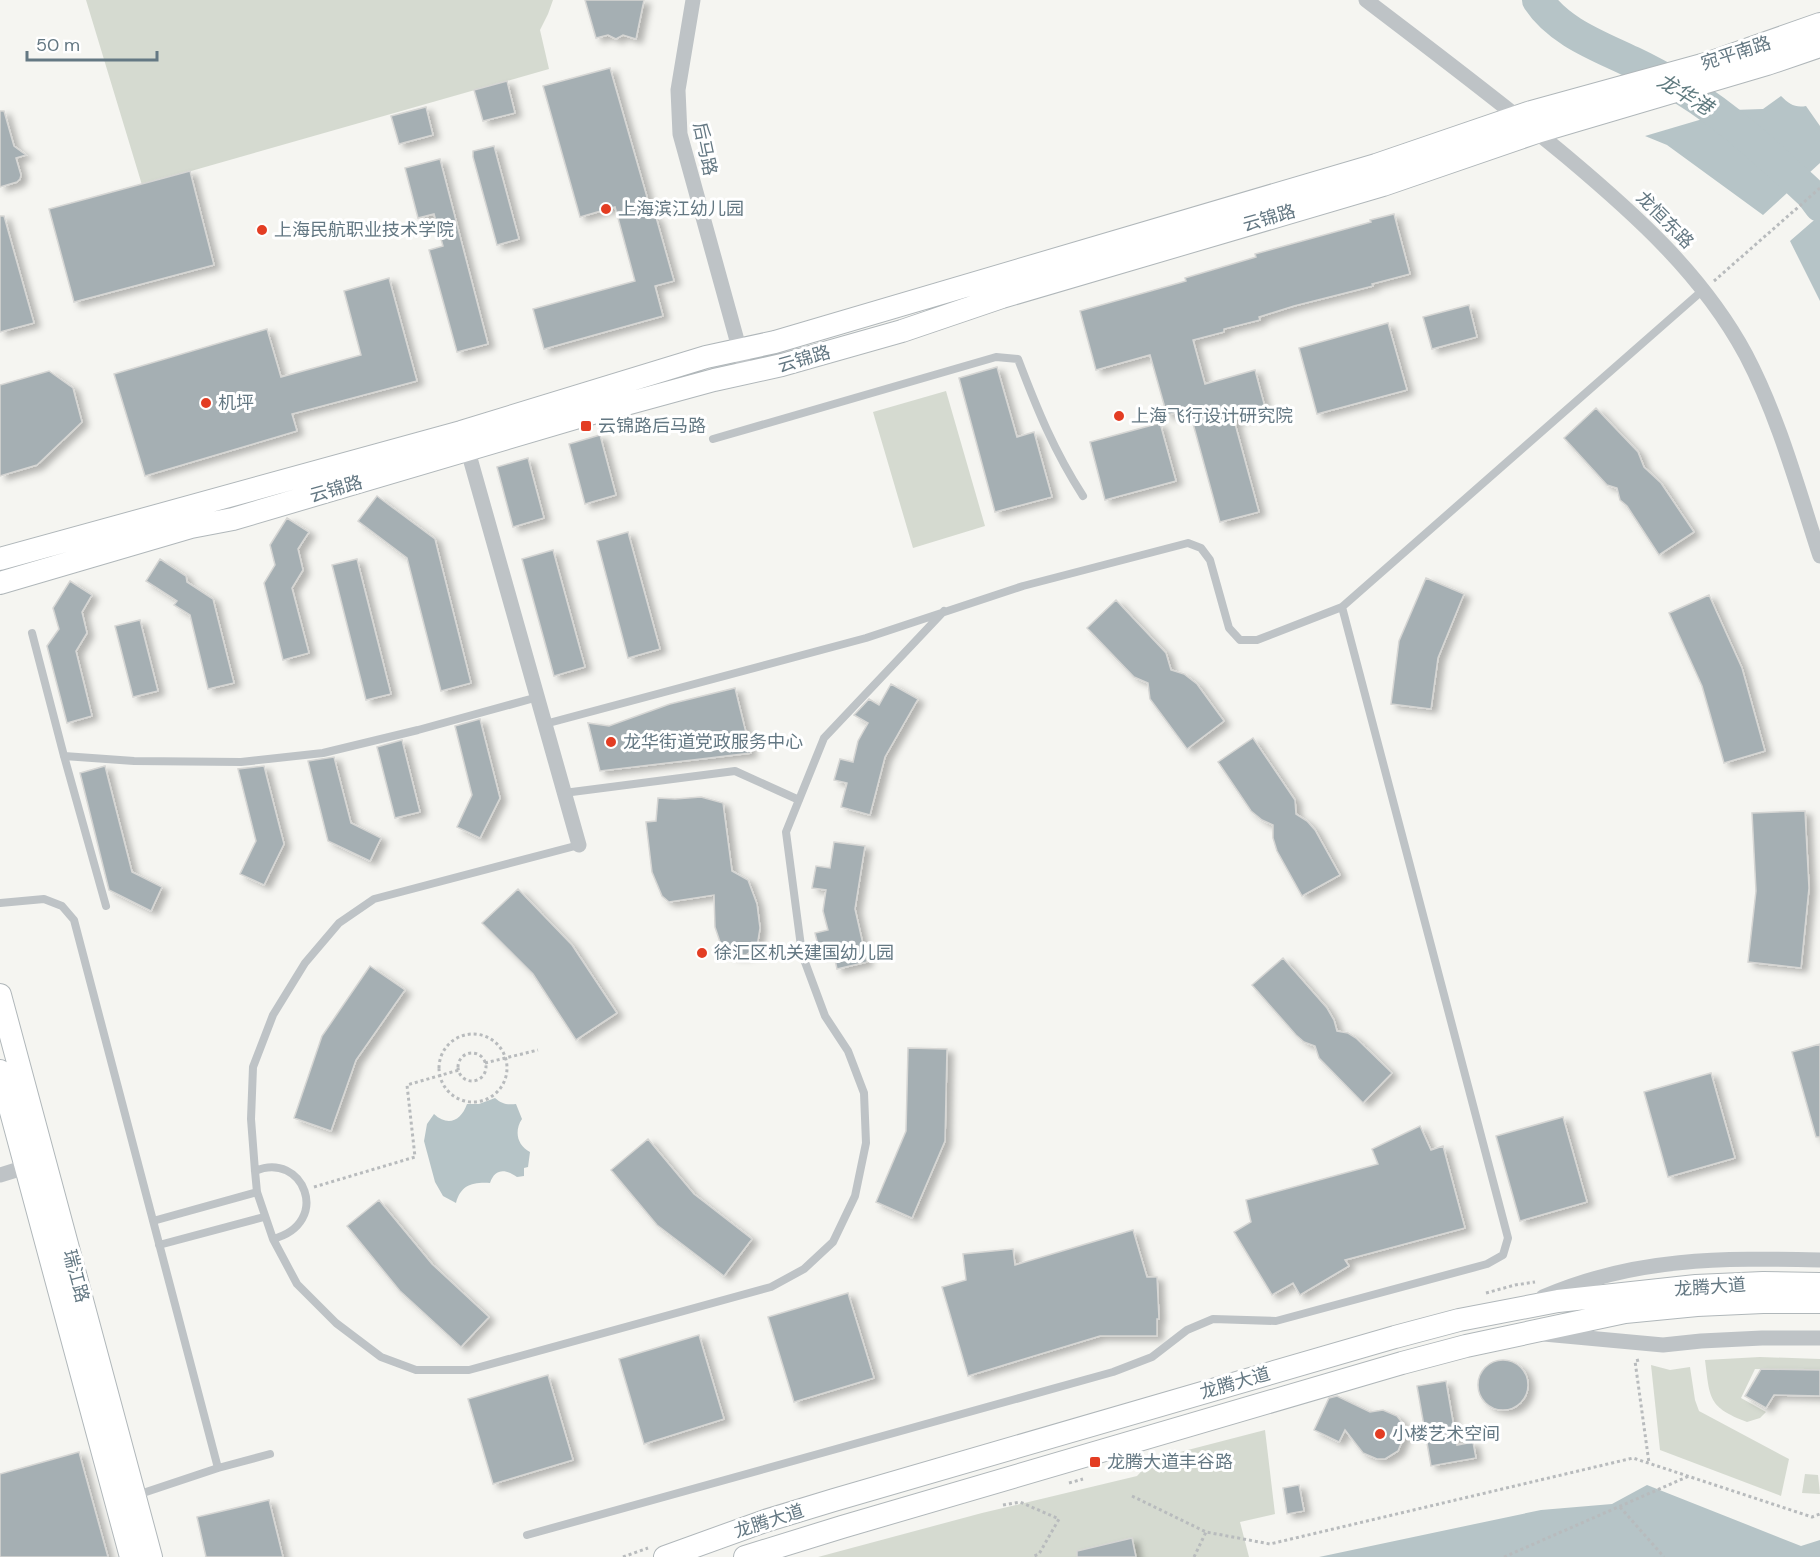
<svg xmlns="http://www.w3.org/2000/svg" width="1820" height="1557" font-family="'DM Sans','Noto Sans SC',sans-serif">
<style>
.green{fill:#d5dad0}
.water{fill:#b6c4c7}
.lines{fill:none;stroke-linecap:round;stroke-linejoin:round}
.river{stroke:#b6c4c7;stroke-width:32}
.building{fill:#a5afb3;stroke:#d6d6d4;stroke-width:1.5;filter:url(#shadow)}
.secondary-casing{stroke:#b0b7ba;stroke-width:24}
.path{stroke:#b8bbbd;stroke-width:3;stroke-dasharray:3 3;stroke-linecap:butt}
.lane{stroke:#bec3c6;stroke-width:8}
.street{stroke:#bec3c6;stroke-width:15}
.secondary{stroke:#fff;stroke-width:22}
.poi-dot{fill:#e33d23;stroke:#fff;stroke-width:2}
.labels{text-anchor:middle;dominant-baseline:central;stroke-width:6;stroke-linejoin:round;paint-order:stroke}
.street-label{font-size:18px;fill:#647883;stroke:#fff}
.poi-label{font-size:18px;fill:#647883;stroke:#fff;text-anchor:start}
.water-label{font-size:20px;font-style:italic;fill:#5f7a7f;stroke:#fff}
</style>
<defs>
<filter id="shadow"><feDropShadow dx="6" dy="4" stdDeviation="3" flood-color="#0004"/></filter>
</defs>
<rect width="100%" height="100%" fill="#f5f5f1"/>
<path class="green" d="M86,0h467l-5,14 -8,16 9,39 -407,116z
M946,391l39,135 -72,22 -40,-136z
M1760,1357l60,2v11l-65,-1 -14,29 25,14 -6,6 -13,4c-39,-15 -37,-23 -42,-62z
M1651,1365l19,5 20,-3 5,33 4,11 90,48 -8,37 -121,-46z
M1265,1430l10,84 -35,8 9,35h-431l164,-44 155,-37 16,-17z
M1805,1474l13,1 2,19 -18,-1z"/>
<path class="water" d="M1781,96c8,8 14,12 25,10l14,20v37l-57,52 -96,-70 -22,-9 88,-26 30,-1z
M1820,215v86l-30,-60z
M495,1098c7,6 12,7 21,6l6,15c-8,12 -5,26 8,33l-2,15 -4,1v8l-7,1c-11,-8 -22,-9 -27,6 -18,-1 -29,2 -34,20l-13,-7 -8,-14 -11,-41 3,-17 7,-10c14,13 27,7 33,-10h12z
M1647,1485l154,61 19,-6v17h-501l222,-47 71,-6z"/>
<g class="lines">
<path class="river" d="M1538,0c21,32 61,46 94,62 17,8 35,18 52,28 47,29 87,67 127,104l9,12"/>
</g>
<path class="building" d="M585,0h59l-8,39 -13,-4 -7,4 -8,-4 -12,3z
M610,68l43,150 3,-1 18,64 -19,5 8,30 -119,33 -11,-40 102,-28 -20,-74 -35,10 -37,-131z
M507,81l8,32 -32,8 -9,-31z
M426,107l7,28 -34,9 -8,-28z
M0,111h4l10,35 12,9 -10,3 5,17 -1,4 -3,3 -17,5z
M494,146l25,93 -22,6 -24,-88v-6z
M440,159l48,185 -31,8 -28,-102 14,-4 -9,-32 -16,4 -13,-50z
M190,171l24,94 -140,37 -25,-93z
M1394,214l16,60 -38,10 1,2 -79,20 -35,11 1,3 -36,9v3l-31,8 12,44 50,-14 11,41 -32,9 25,92 -39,10 -31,-113 -22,6 -17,-60 -54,15 -16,-59 106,-30 -1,-3 71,-21 -1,-3 116,-32 -1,-2z
M0,216h4l30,107 -34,9z
M389,278l28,103 -125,33 5,17 -152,45 -31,-102 153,-45 14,48 80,-22 -17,-64z
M1469,305l8,32 -45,12 -9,-32z
M1388,323l19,67 -90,24 -18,-66z
M997,367l20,70 17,-5 18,65 -57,15 -36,-134z
M49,371l24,17 9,34 -45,43 -37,11v-91z
M1596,408l42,44 6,15 17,16 33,49 -35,23 -32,-49 -7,-6 -3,-12 -10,-3 -43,-47z
M1160,423l16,58 -71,19 -15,-58z
M600,435l16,60 -31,9 -16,-60z
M528,458l16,60 -31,9 -16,-60z
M377,496l58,43 36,144 -30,8 -34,-133 -49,-37z
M287,518l22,14 -11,17 5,21 -11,18 17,65 -26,7 -19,-77 11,-18 -5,-20z
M628,532l32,117 -32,9 -31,-117z
M553,550l32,117 -31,9 -32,-117z
M160,559l26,17 1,6 26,17 21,84 -26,6 -18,-74 -16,-10 3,-4 -31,-20z
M357,559l34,135 -25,6 -34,-135z
M1426,578l38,16 -26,64 -7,51 -40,-5 8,-63z
M70,581l22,14 -10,17 5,21 -11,18 16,65 -25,7 -20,-77 12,-17 -6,-21z
M1709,595l33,73 23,83 -41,12 -22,-77 -33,-73z
M1116,600l50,53 5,17 13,4 13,10 27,37 -37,28 -37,-50 -2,-16 -14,-6 -47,-49z
M140,620l18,71 -25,6 -18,-71z
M891,684l27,15 -33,58 -15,58 -29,-8 6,-24 -13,-3 6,-21 13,3 5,-21 10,-18 -14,-8 15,-16 10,6z
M735,688l16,65 -151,18 -12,-48 21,3 61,-22z
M480,719l20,79 -20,40 -23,-11 15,-32 -17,-69z
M1253,738l42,62 1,14 11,7 8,9 25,45 -38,21 -25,-45 -4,-13v-13l-11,-5 -11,-9 -33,-49z
M402,740l18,72 -25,6 -18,-71z
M334,757l17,66 30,15 -11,23 -42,-20 -20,-80z
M105,766l27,106 30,15 -11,24 -42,-21 -29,-117z
M264,766l20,78 -20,41 -24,-11 16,-33 -18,-72z
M701,797l22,6 9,68 16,9 9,24 3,24 -3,19 -11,8h-14l-11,-10 -6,-18 -1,-32 -45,7 -7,-6 -10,-24 -6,-50 10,-1 2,-23 17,1z
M1805,811l4,77 -8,80 -53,-6 8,-71 -4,-78z
M834,842l31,4 -10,63 12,53 -30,7 -4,-19 -13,3 -5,-20 13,-3 -5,-19 3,-21 -14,-2 4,-22 14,2z
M518,889l54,56 45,68 -41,27 -43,-66 -51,-51z
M1283,958l44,50 7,12 3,11 11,2 8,5 36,35 -29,30 -44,-45 -4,-12 -11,-4 -8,-7 -44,-50z
M370,966l35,24 -49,70 -25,71 -37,-13 28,-82z
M1820,1044v93h-4l-24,-85z
M908,1048l39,1 -2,92 -33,77 -36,-16 30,-71z
M1711,1073l24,85 -67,19 -24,-85z
M1563,1117l24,85 -67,19 -24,-85z
M1420,1126l11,24 12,-4 22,82 -120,32 4,6 -49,29 -7,-12 -21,12 -38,-63 17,-10 -5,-22 132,-36 -6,-15z
M648,1139l46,55 58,45 -28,37 -67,-51 -46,-55z
M379,1200l53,64 57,53 -28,30 -61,-56 -53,-65z
M1133,1230l14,47h10l2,42h-2v17h-57l-132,40 -26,-89 24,-7 -3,-26 50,-5 2,16z
M848,1293l26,85 -80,24 -26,-85z
M699,1335l25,84 -80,25 -25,-85z
M1478 1385a25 25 0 1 1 50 0a25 25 0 1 1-50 0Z
M1761,1369l59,1v26l-46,-1 -8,13 -21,-12z
M548,1375l25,85 -80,24 -25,-85z
M1446,1381l11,64 16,-3 3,16 -45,8 -14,-80z
M1337,1396l33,16 13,-2 14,6 10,13 -9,22 -13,8h-8l-14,-6 -18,-23 -6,12 -25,-12 15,-32z
M79,1452l29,105h-108v-83z
M1299,1485l5,26 -17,3 -4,-26z
M269,1500l14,57h-77l-9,-40z
M1132,1538l4,19h-59v-6z"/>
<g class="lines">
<g class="secondary-casing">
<path id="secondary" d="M0,559l461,-127 245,-75 69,-15 601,-177 155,-53 178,-49 111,-39
M0,583l191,-56 42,-8 349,-103 132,-36 68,-15 120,-34 100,-34 381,-112 154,-53 230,-68 53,-18
M0,995l151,562
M0,1071l131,486
M665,1557l100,-36 69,-21 561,-163 64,-17 99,-19 138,-15 67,-3 57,1
M745,1557l97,-30 560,-164 64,-17 159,-34 72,-7 66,-3h57"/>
</g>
<path class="path" d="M1714,281l106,-93
M439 1068a34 34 0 1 1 68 0a34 34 0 1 1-68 0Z
M458 1067a14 14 0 1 1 28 0a14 14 0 1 1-28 0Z
M485,1063l53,-13
M314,1187l101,-30 -8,-72 52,-15
M1486,1293l29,-8 20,-3
M1639,1360l-4,1 14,102
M1069,1483l14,-4
M1132,1496l74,36 64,12 363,-86 179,59 8,-3
M1003,1505l17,-3 39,17 -20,35 -7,3
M1620,1507l44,50
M623,1557l25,-9
M1194,1557l12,-25
M1504,1557l185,-81"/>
<path class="lane" d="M713,439l283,-82 22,2c19,50 36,92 65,137
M32,633l32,123 42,150
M545,724l321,-86 157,-52 165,-43 13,5 9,12 19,68 11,12h17l85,-33 361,-317
M64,756l70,5 107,1 82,-9 95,-23 120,-33
M564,793l171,-22 64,29
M579,845l-205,54 -35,24 -34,40 -32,52 -20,52 -2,52 4,52 2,21 16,47 24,45 39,39 45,34 35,13h53l302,-83 33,-18 29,-27 22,-46 11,-53 -2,-50 -16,-42 -23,-35 -23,-62 -16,-122 38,-94 120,-127
M0,903l44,-4 18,7 12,14 144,548
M255,1171c48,-21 78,52 18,68
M153,1221l104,-29
M159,1245l105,-28
M137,1495l81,-27 52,-14
M527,1535l586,-163 39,-15 35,-27 26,-11 63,2 211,-57 16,-9 5,-17 -166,-631"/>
<path class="street" d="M693,0l-15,90 2,44 66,239
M1366,0c68,52 136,103 201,157 69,58 136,118 179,198 33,63 52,134 74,201
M468,451l111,394
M0,1175l26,-8
M1543,1297c92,-40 179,-39 277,-37
M1544,1334l119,11 38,-4 61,-3h58"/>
<use href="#secondary" class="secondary"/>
</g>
<g class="poi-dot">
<circle cx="606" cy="209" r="6"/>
<circle cx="262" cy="230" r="6"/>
<circle cx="206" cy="403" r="6"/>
<circle cx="1119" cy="416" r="6"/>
<rect x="580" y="420" width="12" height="12" rx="3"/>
<circle cx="611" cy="742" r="6"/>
<circle cx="702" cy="953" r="6"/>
<circle cx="1380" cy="1434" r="6"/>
<rect x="1089" y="1456" width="12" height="12" rx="3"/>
</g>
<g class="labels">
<g class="street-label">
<text transform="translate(1736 53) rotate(-18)">宛平南路</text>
<text transform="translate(705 149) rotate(78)">后马路</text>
<text transform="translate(1269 218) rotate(-16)">云锦路</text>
<text transform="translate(1665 220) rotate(45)">龙恒东路</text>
<text transform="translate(804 359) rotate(-16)">云锦路</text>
<text transform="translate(336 489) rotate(-16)">云锦路</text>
<text transform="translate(76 1276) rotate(75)">瑞江路</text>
<text transform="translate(1710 1287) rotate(-4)">龙腾大道</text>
<text transform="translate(1235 1383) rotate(-16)">龙腾大道</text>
<text transform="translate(769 1521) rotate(-18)">龙腾大道</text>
</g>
<g class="poi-label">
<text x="618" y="209">上海滨江幼儿园</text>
<text x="274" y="230">上海民航职业技术学院</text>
<text x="218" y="403">机坪</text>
<text x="1131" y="416">上海飞行设计研究院</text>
<text x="598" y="426">云锦路后马路</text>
<text x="623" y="742">龙华街道党政服务中心</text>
<text x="714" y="953">徐汇区机关建国幼儿园</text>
<text x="1392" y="1434">小楼艺术空间</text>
<text x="1107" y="1462">龙腾大道丰谷路</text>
</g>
<g class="water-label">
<text transform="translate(1685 94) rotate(31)">龙华港</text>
</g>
</g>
<path d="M27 51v9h130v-9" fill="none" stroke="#647883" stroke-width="3"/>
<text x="36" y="51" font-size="18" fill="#647883" stroke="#ffffff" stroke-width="4.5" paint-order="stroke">50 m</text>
</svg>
